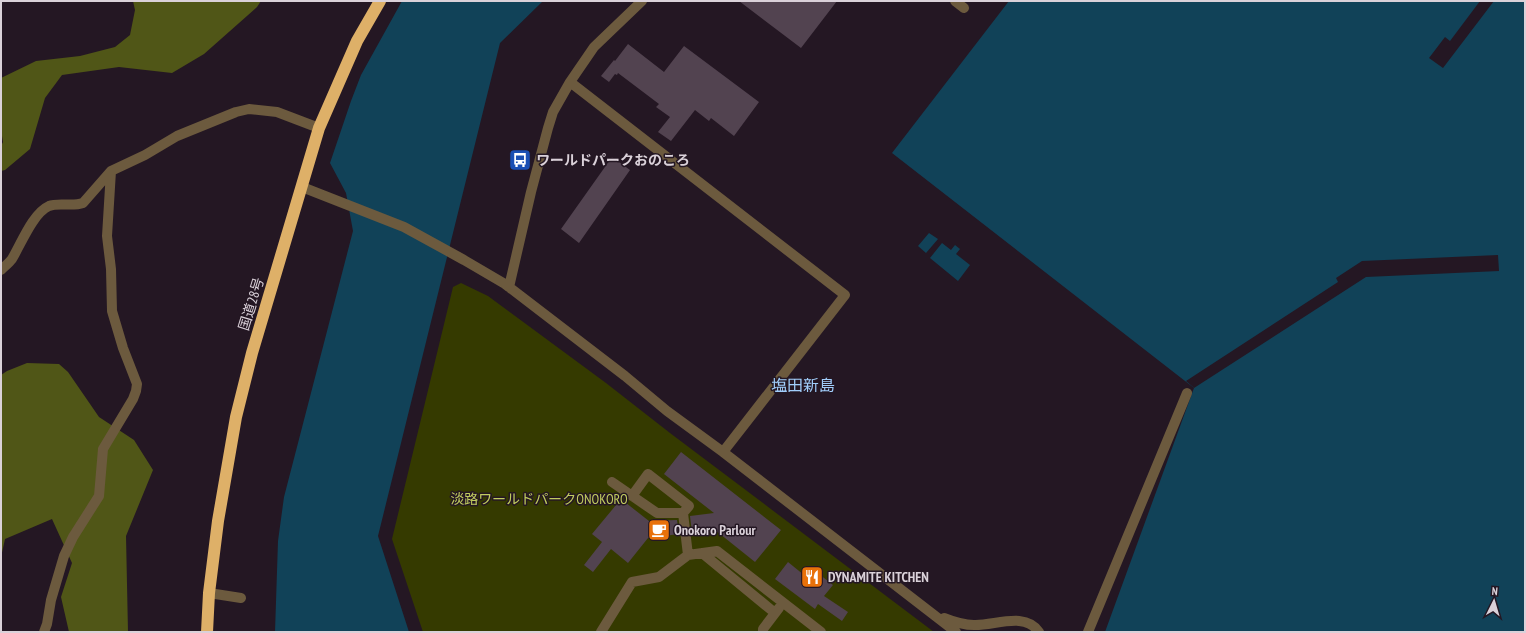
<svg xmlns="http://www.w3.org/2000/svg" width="1526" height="633" font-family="'PT Sans Narrow','Noto Sans JP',sans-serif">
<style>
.green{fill:#353a00}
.forest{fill:#505617}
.water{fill:#114258}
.pier{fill:#241723}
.building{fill:#524350}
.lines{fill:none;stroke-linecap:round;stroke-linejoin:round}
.minor{stroke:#6c5a3e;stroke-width:10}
.highway{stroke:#deb068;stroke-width:12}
.labels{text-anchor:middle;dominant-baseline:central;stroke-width:3;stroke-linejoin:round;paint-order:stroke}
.poi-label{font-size:14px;font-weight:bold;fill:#dad1d9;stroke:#241723;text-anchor:start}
.street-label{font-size:14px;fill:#dad1d9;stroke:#241723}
.park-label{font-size:14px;fill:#c1cc5f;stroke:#241723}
.quarter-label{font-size:16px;fill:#a1cefb;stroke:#241723}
</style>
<rect width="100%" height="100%" fill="#241723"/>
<path class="green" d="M461,283l27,13 118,87 64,50 264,199h-511l-31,-93 61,-252z"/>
<path class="forest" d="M133,1h128l-4,6 -53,47 -32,19 -53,-6 -57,8 -17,23 -15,51 -25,21 -4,1v-25l2,-4 -2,-12v-52l35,-17 44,-5 35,-9 15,-12 5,-25z
M27,363l32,1 9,8 31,45 35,23 19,30 -27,66 2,96h-59l-8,-35 11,-34 -20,-44 -47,20 -4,18v-182l6,-4z"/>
<path class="water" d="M402,1h141l-43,42 -122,493 31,96h-134l3,-91 6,-44 69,-266 -7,-38 -16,-30 21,-62 10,-26z
M1009,1h516v631h-420l89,-244 -302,-235z
M929,233l9,6 -12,14 -8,-7z
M942,243l9,7 4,-5 5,4 -4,5 14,11 -12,16 -28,-23z"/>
<path class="pier" d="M1480,1h14l-51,67 -14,-10 16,-21 5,4z
M1498,255l1,16 -133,6 -172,111 -8,-7 152,-99 -2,-4 26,-17z"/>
<path class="building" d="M739,1h98l-36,47z
M628,44l36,28 20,-26 75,56 -25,34 -23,-18 -2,3 -14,-11 -24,31 -13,-9 12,-15 -14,-10 3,-3 -41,-31 -1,2 -2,-1 -6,8 -8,-6 13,-16 1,1z
M612,157l18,13 -51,73 -18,-14z
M681,452l100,78 -26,32 -40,-32 -23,3 -2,-17 24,-3 -50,-39z
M621,499l28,22 28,-1 2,14 -31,4 -20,25 -17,-14 -18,23 -9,-7 18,-23 -10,-8z
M788,562l16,13 6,-8 23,18 -9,11 24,16 -6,9 -24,-17 -3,5 -40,-30z"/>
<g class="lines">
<path class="minor" d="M955,1l9,7
M570,82l275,213 -122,157
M302,187l102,40 60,33 41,24 120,92 42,35 56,41 233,180
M1,270c4,-4 8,-7 11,-11 9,-15 21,-46 37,-53 10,-4 23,1 34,-3l28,-32 34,-16 32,-19 59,-24 13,-3 28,3 42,16
M509,287l22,-95 17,-64 5,-16 17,-30 24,-35 48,-46
M632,496l16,-22 41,32 -6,7
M702,553l73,60
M688,555l29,-4 104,81
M209,593l32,5
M944,618c10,4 19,7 30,7 20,1 51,-14 65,7
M44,632l3,-8 4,-24 13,-44 9,-19 26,-41 4,-47 30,-50 3,-8 1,-7 -14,-36 -11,-37 -1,-42 -4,-33 4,-65
M601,632l31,-50 27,-5 29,-22 -5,-42h-26l-45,-31
M763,632v-3l16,-21
M1088,632l99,-239"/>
<path class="highway" d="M207,632l2,-39 9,-72 18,-104 16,-64 67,-225 38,-87 23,-40"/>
</g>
<defs>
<g id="bus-square" transform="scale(1.15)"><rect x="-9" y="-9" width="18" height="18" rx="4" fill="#1a4fb4" stroke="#241723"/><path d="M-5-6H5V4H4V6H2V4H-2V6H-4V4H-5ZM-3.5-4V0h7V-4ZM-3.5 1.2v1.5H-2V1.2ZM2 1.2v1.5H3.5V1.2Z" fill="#fff"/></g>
<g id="cafe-square" transform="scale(1.15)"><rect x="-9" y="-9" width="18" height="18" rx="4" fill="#e8710a" stroke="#241723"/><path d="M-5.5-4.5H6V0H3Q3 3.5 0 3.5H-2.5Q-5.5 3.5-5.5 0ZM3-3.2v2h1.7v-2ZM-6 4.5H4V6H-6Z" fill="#fff"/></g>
<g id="restaurant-square" transform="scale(1.15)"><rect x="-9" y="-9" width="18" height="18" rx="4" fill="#e8710a" stroke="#241723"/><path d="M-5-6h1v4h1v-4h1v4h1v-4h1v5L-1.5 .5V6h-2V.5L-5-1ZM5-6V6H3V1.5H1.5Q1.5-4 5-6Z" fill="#fff"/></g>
</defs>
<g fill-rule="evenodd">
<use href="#bus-square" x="520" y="160"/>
<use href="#cafe-square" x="659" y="530"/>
<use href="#restaurant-square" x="812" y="577"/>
</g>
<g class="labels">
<g class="poi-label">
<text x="536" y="160">ワールドパークおのころ</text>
<text x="674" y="530">Onokoro Parlour</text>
<text x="828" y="577">DYNAMITE KITCHEN</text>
</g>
<g class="street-label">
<text transform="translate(251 304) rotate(-73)">国道28号</text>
</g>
<g class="park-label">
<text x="539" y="499">淡路ワールドパークONOKORO</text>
</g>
<g class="quarter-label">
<text x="803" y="385">塩田新島</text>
</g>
</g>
<rect width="1526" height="633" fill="none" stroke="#dad1d9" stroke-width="4"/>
<g transform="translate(1494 601) rotate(5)" stroke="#241723" stroke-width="3" paint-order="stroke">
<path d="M0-3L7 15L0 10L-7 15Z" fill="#dad1d9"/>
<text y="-6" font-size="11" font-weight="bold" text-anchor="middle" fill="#dad1d9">N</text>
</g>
</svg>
